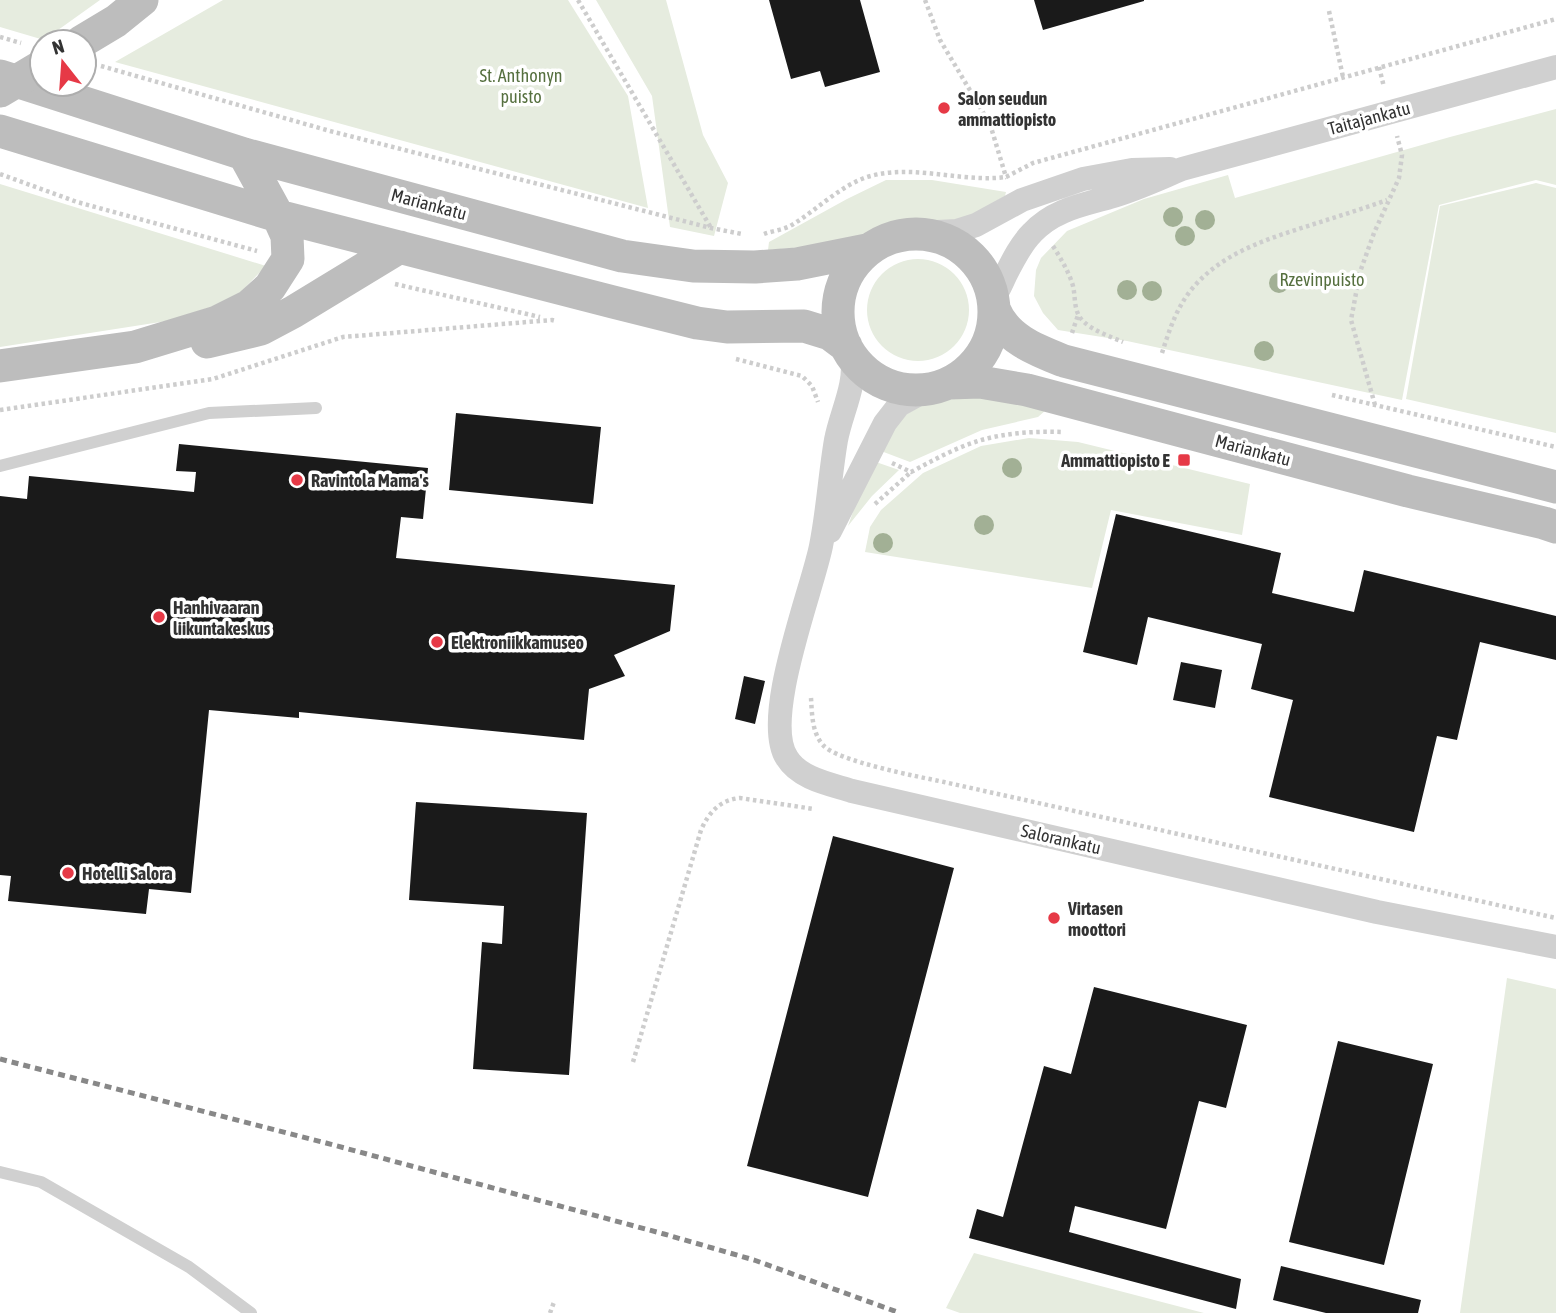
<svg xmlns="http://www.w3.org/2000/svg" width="1556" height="1313" font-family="'Asap Condensed',sans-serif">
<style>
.green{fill:#e6ecdf}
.building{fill:#1a1a1a}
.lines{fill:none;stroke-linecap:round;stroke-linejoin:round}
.path{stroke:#cdcdcd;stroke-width:4.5;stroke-dasharray:3.5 3.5;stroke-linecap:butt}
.lane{stroke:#d0d0d0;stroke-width:12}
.street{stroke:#d0d0d0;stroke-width:24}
.secondary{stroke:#bdbdbd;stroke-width:33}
.rail{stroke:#888;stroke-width:5;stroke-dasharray:7 5;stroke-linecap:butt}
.secondary-bridge{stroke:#bdbdbd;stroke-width:33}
.tree{fill:#a2b095}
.poi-dot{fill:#e63946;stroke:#fff;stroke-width:2.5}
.labels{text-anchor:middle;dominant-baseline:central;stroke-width:7;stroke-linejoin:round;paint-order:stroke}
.park-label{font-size:18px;fill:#56703f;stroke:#fff}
.poi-label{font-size:18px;font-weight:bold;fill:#333;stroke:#fff;text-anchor:start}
.street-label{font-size:18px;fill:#333;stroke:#fff}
</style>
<rect width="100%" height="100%" fill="#fff"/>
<path class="green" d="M0,0h100l-56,40 -44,-13z
M223,0h345l60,96 20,112 -533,-146z
M596,0h70l37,135 25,48 -14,53 -44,-9 -18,-131z
M1556,109v76l-20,-5 -97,25 -37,195 -275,-59 -69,-11 -15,-17 -9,-17 2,-26 5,-12 26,-27 77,-32 84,-24 7,23 215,-61z
M886,180h46l74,12 -1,4 -46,27 -57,2 -60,19 -74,6 1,-8 78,-43z
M1536,183l20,5v245l-150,-34 34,-193z
M0,184l266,82 -33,34 -66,21 -167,26z
M867 310a51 51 0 1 1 102 0a51 51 0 1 1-102 0Z
M953,396h33l60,14 -8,7 -56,13 -72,32 -29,-11 16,-31 33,-20z
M1029,438l49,4 172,42 -8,51 -131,-25 -19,78 -227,-36 5,-25 11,-17 42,-37 58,-27z
M876,462l23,8 -27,26 -24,30 12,-34z
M1507,978l49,11v324h-96z
M974,1253l230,60h-244l-14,-5z"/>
<path class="building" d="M769,0h91l20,72 -55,15 -5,-16 -29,8z
M1034,0h110v1l-101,29z
M456,413l145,14 -8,77 -144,-14z
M179,444l249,24 -5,51 -22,-2 -5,41 279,27 -5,46 -56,24 11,21 -36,13 -5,51 -285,-28v6l-90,-8 -18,183 -42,-4 -3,25 -138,-13 3,-25 -11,-1v-379l27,3 2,-23 165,16 2,-20 -20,-1z
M1116,514l165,39 -9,40 82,19 10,-42 192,46v44l-76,-18 -23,98 -20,-4 -23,96 -145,-35 24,-97 -42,-11 11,-45 -114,-27 -11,48 -54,-13z
M1181,662l41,8 -7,38 -42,-8z
M744,676l21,5 -10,43 -20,-5z
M416,802l171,11 -18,262 -96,-6 9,-127 20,2 2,-38 -95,-6z
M833,836l121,32 -86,329 -121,-31z
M1094,987l153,38 -21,83 -27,-7 -33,128 -91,-23 -6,26 172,47 -5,30 -267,-71 8,-29 26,8 41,-151 27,8z
M1338,1041l95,23 -49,201 -95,-23z
M1281,1266l140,34 -3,13h-92l-53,-13z"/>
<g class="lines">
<path class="path" d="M578,0l133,228
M925,0l15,40 50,84 16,53 27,-14 523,-144
M1329,11l14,66
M0,37l21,6
M101,66l229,65 381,97 31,6
M1379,67l5,20
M0,174l77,28 180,49
M764,234c8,-3 18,-4 26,-8 26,-15 48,-39 77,-49 47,-14 92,6 139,0l1,1
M1053,246c8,13 16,26 20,40 3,13 0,26 11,36 10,9 27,15 39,20
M395,284l145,33
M1072,333l6,-18
M1162,353c7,-22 14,-44 29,-63 30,-37 76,-51 120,-65 25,-8 51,-16 76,-25
M736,359l66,17 10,10 6,16
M1332,395l224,52
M1375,405l-24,-85 9,-48 14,-39 25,-55 3,-23 -5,-19
M0,410l213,-31 130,-42 209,-17 4,1
M892,463l19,9c21,-11 42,-23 64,-30 27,-9 59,-11 87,-10
M875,504l36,-32
M811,698c1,16 1,35 12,47 13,16 97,32 121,37l612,136
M633,1062l68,-232c8,-18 19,-30 39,-32l74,11
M550,1313l4,-11"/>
<path class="lane" d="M0,466l209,-53 107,-5
M0,1172l41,10 148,85 62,46"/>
<path class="street" d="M918,233l39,-2 19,-6 46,-25 61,-21 49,-9 38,-1
M993,298c6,-7 9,-16 13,-24 7,-14 15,-30 26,-41 21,-23 50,-28 78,-36 25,-7 48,-18 72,-28l374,-102
M852,357c5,27 -11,56 -16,83 -6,35 -8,71 -15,106 -9,45 -60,173 -34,212 13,21 43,26 65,33l525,121 179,35
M830,531l55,-108 14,-18 29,-16"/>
<path class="secondary" d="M81,42l35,-21 26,-21
M0,76l244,78 378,102 71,10 62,1 42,-3 70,-14
M0,131l278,85 335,86 84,21 30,4 77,-1 26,8 16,12
M838 312a78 78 0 1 1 156 0a78 78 0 1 1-156 0Z
M994,309c12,30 42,41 70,52l492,126
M207,342l54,-13 32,-17 107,-65
M0,366l135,-19 82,-25 32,-16 21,-19 18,-28 -1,-23 -9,-20 -34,-62
M949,383l31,-1 47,8 381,101 136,32 12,4"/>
<path class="rail" d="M0,1059l326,84 338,91 90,26 146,53"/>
<path class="secondary-bridge" d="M0,91l42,-25"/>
</g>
<g class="tree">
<circle cx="1173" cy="217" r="10"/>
<circle cx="1205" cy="220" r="10"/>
<circle cx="1185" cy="236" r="10"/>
<circle cx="1279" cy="283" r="10"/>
<circle cx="1127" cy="290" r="10"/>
<circle cx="1152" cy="291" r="10"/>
<circle cx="1264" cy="351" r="10"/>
<circle cx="1012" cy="468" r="10"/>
<circle cx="984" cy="525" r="10"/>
<circle cx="883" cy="543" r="10"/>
</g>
<g class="poi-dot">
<circle cx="944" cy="108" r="7"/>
<rect x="1177" y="453" width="14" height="14" rx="3.5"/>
<circle cx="297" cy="480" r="7"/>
<circle cx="159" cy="617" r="7"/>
<circle cx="437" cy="642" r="7"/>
<circle cx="68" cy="873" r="7"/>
<circle cx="1054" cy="918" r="7"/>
</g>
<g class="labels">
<g class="park-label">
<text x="521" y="75">St. Anthonyn<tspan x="521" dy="21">puisto</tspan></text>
<text x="1322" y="279">Rzevinpuisto</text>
</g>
<g class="poi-label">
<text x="958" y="98">Salon seudun<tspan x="958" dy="21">ammattiopisto</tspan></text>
<text x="1170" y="460" text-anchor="end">Ammattiopisto E</text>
<text x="311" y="480">Ravintola Mama's</text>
<text x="173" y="607">Hanhivaaran<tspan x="173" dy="21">liikuntakeskus</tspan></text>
<text x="451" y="642">Elektroniikkamuseo</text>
<text x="82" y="873">Hotelli Salora</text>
<text x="1068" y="908">Virtasen<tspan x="1068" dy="21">moottori</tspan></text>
</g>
<g class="street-label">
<text transform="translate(1369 118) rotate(-15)">Taitajankatu</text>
<text transform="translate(429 204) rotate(15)">Mariankatu</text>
<text transform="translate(1253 450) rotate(15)">Mariankatu</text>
<text transform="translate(1061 839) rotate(13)">Salorankatu</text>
</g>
</g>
<g transform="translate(63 63) rotate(343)"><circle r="33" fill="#ffffff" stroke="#adadad" stroke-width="2"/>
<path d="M0-5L12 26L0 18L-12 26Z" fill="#e63946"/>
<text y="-10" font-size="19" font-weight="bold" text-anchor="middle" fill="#333333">N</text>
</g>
</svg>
